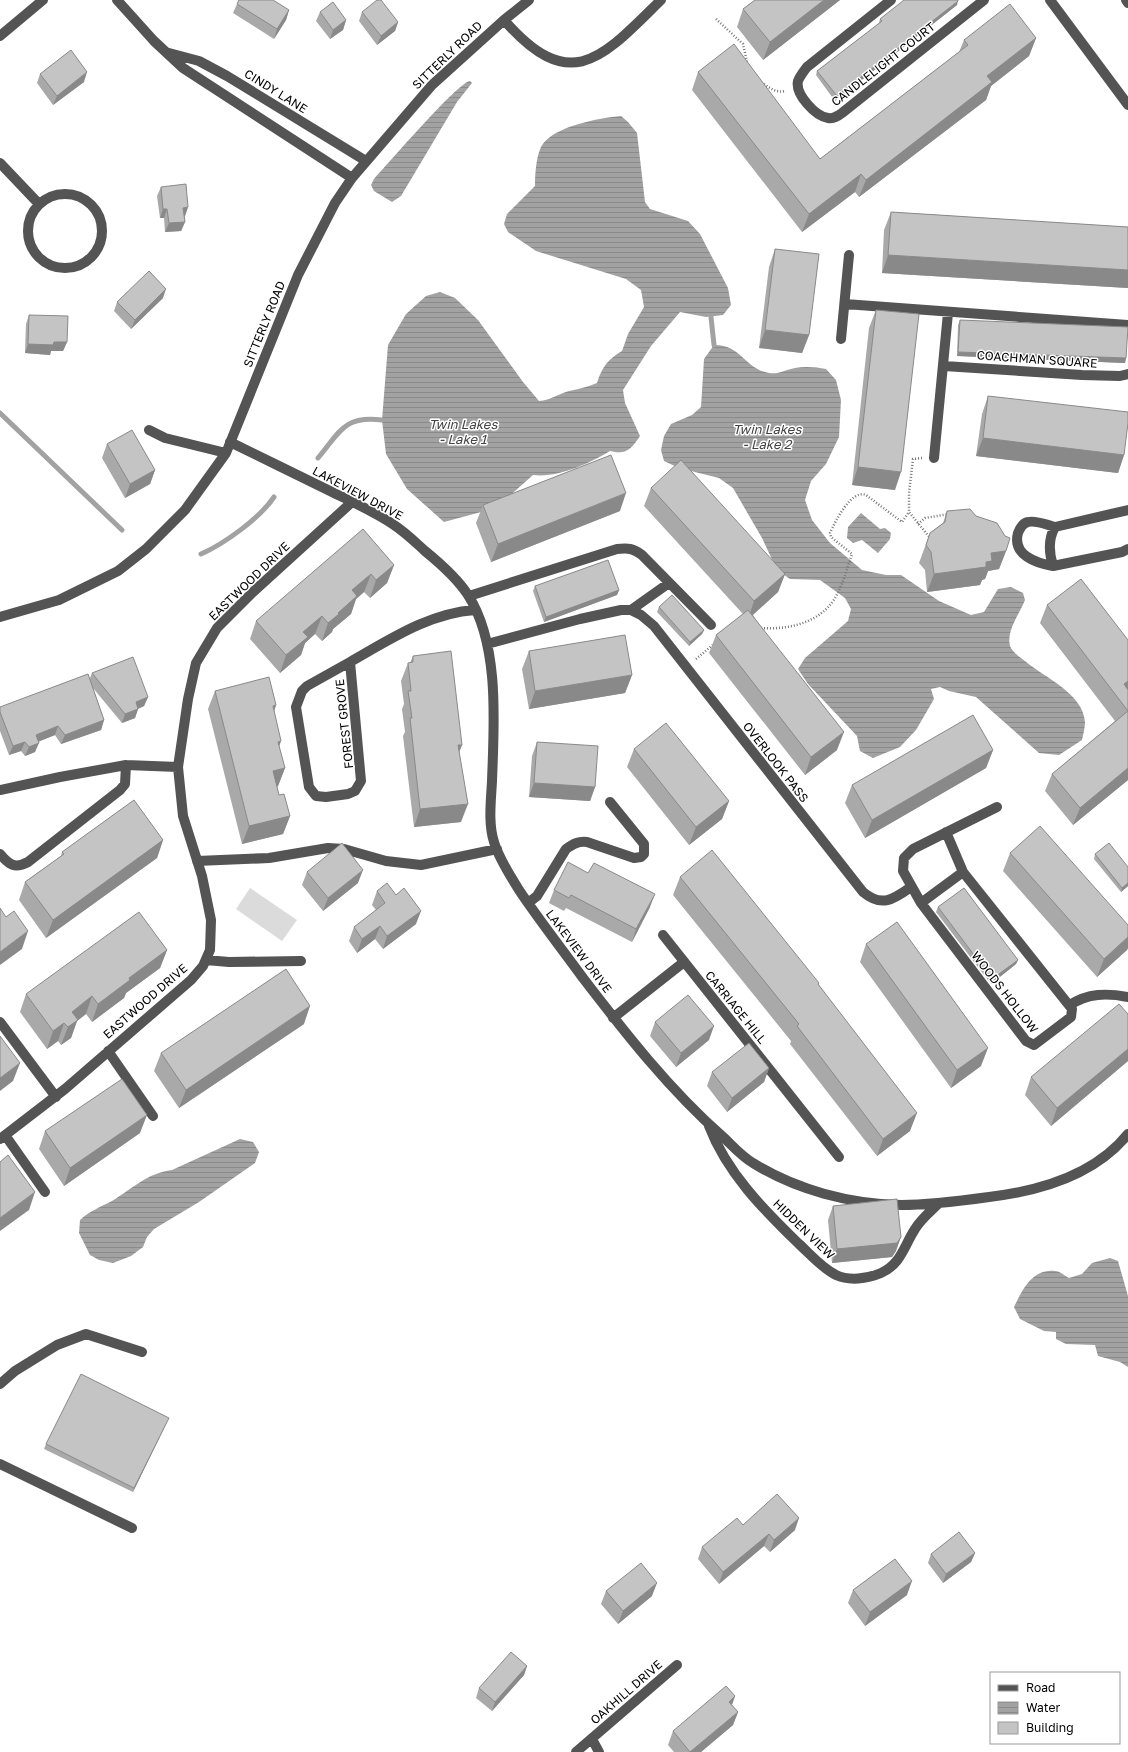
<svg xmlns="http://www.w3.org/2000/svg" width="1128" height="1752" font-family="'Golos Text',sans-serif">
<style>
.garden{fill:#dbdbdb}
.water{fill:url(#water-rules)}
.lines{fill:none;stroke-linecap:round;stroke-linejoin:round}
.stream{stroke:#a2a2a2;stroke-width:5}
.path{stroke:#767676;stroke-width:2.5;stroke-dasharray:1 2;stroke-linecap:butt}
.minor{stroke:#545454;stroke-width:10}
.wall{fill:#a9a9a9}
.shaded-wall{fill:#898989}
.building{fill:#c4c4c4;stroke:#898989}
.labels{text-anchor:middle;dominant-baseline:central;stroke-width:3;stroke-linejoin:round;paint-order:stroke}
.street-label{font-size:12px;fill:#000;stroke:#fff}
.water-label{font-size:13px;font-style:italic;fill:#434343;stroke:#fff}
</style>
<defs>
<pattern id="water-rules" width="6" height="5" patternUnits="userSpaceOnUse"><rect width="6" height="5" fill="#a2a2a2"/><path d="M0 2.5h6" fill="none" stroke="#8a8a8a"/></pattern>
</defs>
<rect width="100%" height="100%" fill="#fff"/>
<path class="garden" d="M250,888l47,32 -15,21 -46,-32z"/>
<path class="water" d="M470,81l2,2 -15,19 -56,94 -9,6 -18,-11 -3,-6 3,-6c13,-14 84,-97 96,-98z
M621,116l7,6 9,11 8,69 5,7 38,12 12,13 28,54 3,17 -8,10 -17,2 -26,-5 -29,34 -28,44 2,13 15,33c-9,13 -13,19 -30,15 -22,13 -52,27 -77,24l-28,25 -24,12 -37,10 -37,-33 -21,-35 -4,-34 6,-75 18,-31 20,-18 14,-4 15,6 23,22 45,62 16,19c12,-1 19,-7 30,-10 10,-2 18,-4 28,-8 5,-16 11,-24 25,-32l6,-17 16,-27 -3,-17 -15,-11 -90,-28 -28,-19 -4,-8 3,-10 28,-28c0,-12 1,-28 6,-39 11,-21 59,-29 80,-31z
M714,345c25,-1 30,21 51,27 12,4 19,-2 30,-4 10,-2 21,-1 31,1l10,11 5,20 -2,37 -13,27 -15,17 -6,19 7,20 18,23 32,27 24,5h15l38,26 32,14 13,-3 14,-23 13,-2 12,6 2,7c-5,13 -19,31 -15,46 2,6 10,11 15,15 20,17 58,32 60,61 0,6 -2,13 -3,18l-23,15 -20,-2 -63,-56 -27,-6 -9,-4 -9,2 3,10 -18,31 -16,17 -27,11 -13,-7 -3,-15 -49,-52 -10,-15 7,-11 43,-37 3,-12 -6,-11 -25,-18 -30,-1 -13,-9 -15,-32 -29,-50 -14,-10 -40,-10 -15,-7 -3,-11 3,-14 7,-12 21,-9 9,-8 3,-48z
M861,513l19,16 5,-1 6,5 -1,6 -12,14 -16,-13 -9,3 -6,-5 1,-11z
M240,1139l13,3 6,10 -4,11 -56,39 -45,27 -7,8 -4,10 -12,9 -18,7 -14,-3 -9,-5 -11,-22 1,-13c10,-9 20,-13 32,-19 20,-12 35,-28 60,-31z
M1110,1258l8,3 10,35v71l-8,-5 -22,-6 -3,-11 -29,-1 -10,-5v-7l-12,-1 -24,-12 -6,-12c9,-18 18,-38 41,-36 5,0 10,5 14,7l13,-4 10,-11z"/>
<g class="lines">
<path class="stream" d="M711,317l3,28
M0,413l122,117
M318,458c22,-26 26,-43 64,-38
M201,554c23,-10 59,-36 73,-57"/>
<path class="path" d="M716,19l27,25 4,18
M764,84c7,5 13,9 22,7
M922,458l-9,1 -4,34v19l22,27
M918,524l7,-6 24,-4
M761,628c27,2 59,-5 74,-30 8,-13 12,-30 17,-44l-21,-17 -1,-4c5,-11 21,-44 36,-38l36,27 7,-10
M696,659l18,-15"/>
<path class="minor" d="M117,0l37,41 29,27 169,110
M891,0l-84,67c-3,4 -7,9 -9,14 -3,13 17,35 30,37 6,1 10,-2 14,-5l142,-113
M1050,0l78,105
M1126,0l2,3
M504,20c67,77 99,37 157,-20
M0,36l43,-36
M169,53l30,8 28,15 139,85
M0,163l39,41
M28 231a37 37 0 1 1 74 0a37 37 0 1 1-74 0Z
M845,304l283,21
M841,339l8,-84
M944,366l138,9 38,1 8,-2
M149,430l16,8 61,15
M230,442c33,16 65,32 98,48 22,11 46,21 66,35 11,7 21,17 31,26 16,13 32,27 43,44 32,50 26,129 24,186 -1,20 -4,42 2,61 5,17 16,33 25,48 20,30 43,59 64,88 43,56 86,111 139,158 10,9 19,20 31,27 43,27 97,41 148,42 30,0 59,-4 88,-8 51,-6 106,-22 139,-63
M934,458l14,-145
M1128,510l-73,17c-7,12 -6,26 -2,39l69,-14 6,-3
M1053,566c-17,-3 -41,-11 -35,-33 2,-5 5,-10 10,-11 8,-2 19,3 27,5
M469,596l148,-47c11,-1 16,-1 25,6l69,70
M631,610l38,-27
M0,617l59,-17 59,-29 28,-22 39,-39 41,-57 72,-178 37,-72 17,-25 80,-93 72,-65 25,-20
M487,644l93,-25 41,-9h10l10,5 13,11 209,266c19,16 31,7 48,-5
M350,662l11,119 -6,10 -7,3 -22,3 -10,-1 -7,-9 -13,-80 6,-16 5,-5z
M350,662c39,-22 79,-49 125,-52
M178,767l10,-68 8,-36 21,-35 36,-36 99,-90
M0,790l60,-13 66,-12 52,2 5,49 19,60 9,44 -1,30 -7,16 -12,14 -126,109 -65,50
M946,832l17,40 109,137 -1,8 -37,28 -8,-4 -105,-138 -18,-32 1,-13 9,-9 84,-42
M0,854c9,11 15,15 28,8l92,-72 5,-6 1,-19
M197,861l72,-3 59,-10 16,1 42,12 35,4 76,-16
M528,903l9,-7 29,-47c7,-5 12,-8 21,-7l47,16 7,-1 3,-3v-10l-34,-42
M921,903l42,-31
M663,935l176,222
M206,960l23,2 72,-1
M1070,1005c18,-12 37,-12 58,-8
M613,1018l71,-56
M0,1022l56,75
M108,1051l45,65
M709,1126c18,47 54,83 90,118 12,11 23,24 37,31 13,6 31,4 45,-2 20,-9 23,-27 34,-44 6,-10 15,-17 23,-25
M5,1135l40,57
M0,1384l15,-13 42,-26 29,-11 56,18
M0,1464l132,64
M592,1739l7,13
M576,1752l101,-87"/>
</g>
<path class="wall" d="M755,0h85l-77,60 -26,-33 6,-18z
M237,4l52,6 -3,10 -12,19 -41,-26z
M957,5l-122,96 -19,-26 1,-4 62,-47v-1l1,-4z
M320,12l26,8 -3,10 -13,9 -14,-18z
M362,12l36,10 -3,9 -18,14 -18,-24z
M1036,38l-7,18 -38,30 -5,14 -127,97 -4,-5 -53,40 -110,-142 6,-18 122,87 139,-107 5,-12z
M40,74l44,8 -31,23 -16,-22z
M161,187l27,20 -3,9 -1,1 1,5 -4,9 -16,1 -1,-14h-4l-3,-22z
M891,212l237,15v61l-246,-15 2,-43z
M775,249l34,86 -7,18 -43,-5 10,-81z
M163,298l-32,31 -17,-18 3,-9z
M876,310l19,180 -43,-5 17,-157z
M29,315l38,27 -4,9h-12l-1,4 -25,-2 1,-29z
M960,320l166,38 -1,5 -168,-7 1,-31z
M988,396l136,59 -6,18 -142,-17 6,-42z
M107,444l48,26 -5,14 -25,14 -23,-40z
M651,488l134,86 -7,18 -25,23 84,135 -32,25 -96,-122 7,-18 27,-21 -99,-108z
M483,505l137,6 -129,51 -15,-39z
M947,511l29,5 30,35 -7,18 -11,2 -3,8 -3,1 -2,5 -53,7 -2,-22 -6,-7 11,-30 13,-10z
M394,565l-7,18 -17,15 -6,-6 -8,7 -5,15 -18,15 -1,3 -10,9 -7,-7 -10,9 -4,12 -21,18 -30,-34 6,-18z
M535,586l84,4 -2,5 -73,27 -11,-31z
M1047,605l81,35v140l-55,45 -28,-34 7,-17 63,-53 -75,-98z
M659,607l45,23 -2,4 -13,12 -32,-34z
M529,651l103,24 -7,18 -96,16 -7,-40z
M413,656l49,89 -3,6 2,71 -47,5 -11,-91 2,-4 -3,-23 2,-5 -3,-23 7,-18h2z
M92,673l56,24 -4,9 -6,3 -3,9 -13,5 -29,-35 11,32 -3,10 -40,14 -6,-9 -17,7 -3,10 -10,4 -4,-5 -12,4 -9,-24v-19l90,-34z
M215,691l61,14 -2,7 5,35 6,21 -7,18 -1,1 2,8 11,21 -7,18 -41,10 -34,-135z
M537,742l58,45 -5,14 -61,-4 3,-41z
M634,749l95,52 -7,18 -33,26 -62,-78z
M993,750l-7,18 -121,70 -20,-35 7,-18z
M163,840l-6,18 -111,80 -27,-38 6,-18 36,-26 1,-4z
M1010,853l118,84v11l-1,2 -30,27 -94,-106z
M1095,854l33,32 -7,6 -27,-33z
M307,872l51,11 -35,28 -21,-26z
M680,877l139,108 91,146 -33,25 -87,-112 1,-3 -118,-146z
M554,890l96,17 -18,35 -66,-34 -2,3 -15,-8z
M377,891l39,33 -33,25 -8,-10 -18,14 -8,-12 5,-14 22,-17 -4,-5z
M938,907l80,53 -2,4 -25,20 -55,-72z
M866,944l115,122 -30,22 -91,-126z
M167,950l-7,18 -34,25 -2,5 -32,24 -6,-8 -9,7 -6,17 -10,7 -3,-4 -11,8 -27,-37 6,-18z
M1128,1014v47l-77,65 -26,-31 6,-18z
M655,1022l54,18 -33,27 -26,-31z
M304,1024l-125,84 -25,-37 7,-18z
M769,1068l-5,14 -37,30 -20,-26 5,-14z
M45,1131l95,2 -76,53 -25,-37z
M833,1206l63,45 -4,6 -60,6 -4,-43z
M167,1422l-34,70 -89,-43 2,-5z
M743,1525l52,5 -25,22 -6,-6 -45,38 -21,-25 4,-12z
M975,1553l-4,9 -28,21 -15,-20 3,-9z
M853,1590l54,5 -42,31 -17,-23z
M606,1591l46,5 -34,28 -17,-20z
M527,1666l-3,9 -32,36 -16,-13 3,-10z
M735,1696l-3,9 6,7 -5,13 -32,27h-27l-6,-7 5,-14z"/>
<path class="shaded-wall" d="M824,0h16l-77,60 7,-18z
M958,1l-1,4 -122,96 2,-5z
M289,10l-3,10 -12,19 3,-10z
M346,20l-3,10 -13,9 3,-9z
M398,22l-3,9 -18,14 4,-9z
M1036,38l-7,18 -38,30 -5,14 -127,97 7,-17 121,-104z
M87,72l-3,10 -31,23 4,-9z
M861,174l-6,18 -53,40 7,-18z
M188,207l-3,9 -5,1 3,-9z
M163,209h4l-3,9h-4z
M185,222l-4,9 -16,1 4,-9z
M888,255l240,15v18l-246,-15z
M166,289l-3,9 -32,31 4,-9z
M765,330l44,5 -7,18 -43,-5z
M54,342h13l-4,9h-12l-1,4 -25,-2 3,-9z
M958,352l168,6 -1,5 -168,-7z
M983,438l141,17 -6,18 -142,-17z
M858,467l43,5 -6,18 -43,-5z
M155,470l-5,14 -25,14 5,-14z
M626,493l-6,18 -129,51 7,-18z
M1006,551l-7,18 -11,2 -3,8 -3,1 -2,5 -53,7 7,-18 52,-12 5,-9z
M394,565l-7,18 -17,15 6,-18z
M371,574l-7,18 -8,7 -5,15 -18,15 -1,3 -10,9 6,-18 10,-10 14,-23z
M785,574l-7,18 -30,27 6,-18z
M619,590l-2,5 -73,27 2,-5z
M322,616l-7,18 -10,9 -4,12 -21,18 6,-18 17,-23z
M704,630l-2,4 -13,12 1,-4z
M632,675l-7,18 -96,16 6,-18z
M1128,681v13l-4,-10z
M148,697l-4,9 -11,5 3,-9z
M276,705l-6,18 3,-17z
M138,709l-3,9 -13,5 3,-9z
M104,720l-3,10 -40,14 4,-9z
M58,726l-3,9 -23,9 4,-9z
M844,732l-7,18 -32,25 6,-18z
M281,741l-6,18 3,-17z
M25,742l-4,9 -12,4 4,-9z
M39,743l-4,9 -10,4 4,-9z
M458,745h4l-7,18z
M993,750l-7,18 -121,70 7,-18z
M285,768l-7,18 -11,3 6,-18z
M1128,768v12l-55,45 7,-17z
M534,783l61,4 -5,14 -61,-4z
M729,801l-7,18 -33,26 7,-18z
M468,804l-7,18 -47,5 6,-18z
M290,816l-7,18 -41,10 7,-18z
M163,840l-6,18 -111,80 7,-18z
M363,870l-5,13 -35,28 5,-13z
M1128,883v3l-7,6 1,-4z
M655,894l-5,13 -18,35 4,-13z
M421,911l-5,13 -33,25 4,-13z
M380,926l-5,13 -18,14 5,-14z
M28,931l-6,18 -22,16v-13z
M1128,937v11l-1,2 -30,27 7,-18z
M167,950l-7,18 -34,25 -2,5 -32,24 6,-18 31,-26z
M1018,960l-2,4 -25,20 1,-5z
M92,996l-6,18 -9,7 -6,17 -10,7 7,-18 4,-15z
M310,1006l-6,18 -125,84 7,-18z
M64,1023l-6,18 -11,8 6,-18z
M714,1026l-5,14 -33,27 5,-14z
M988,1048l-7,18 -30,22 6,-18z
M1128,1049v12l-77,65 6,-18z
M20,1063l-7,18 -13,10v-13z
M769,1068l-5,14 -37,30 5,-14z
M917,1113l-7,18 -33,25 6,-17z
M147,1115l-7,18 -76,53 6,-18z
M35,1192l-6,18 -29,21v-13z
M901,1237l-5,14 -4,6 -60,6 5,-14z
M169,1418l-2,4 -34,70 1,-4z
M799,1518l-4,12 -25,22 4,-12z
M769,1534l-5,12 -45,38 4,-12z
M975,1553l-4,9 -28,21 3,-9z
M912,1581l-5,14 -42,31 5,-14z
M657,1583l-5,13 -34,28 5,-13z
M527,1666l-3,9 -32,36 3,-9z
M735,1696l-5,14 -1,-8z
M738,1712l-5,13 -32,27h-11z"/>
<path class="building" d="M239,0h34l16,10 -12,19 -40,-25z
M377,0h4l17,22 -17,14 -19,-24z
M755,0h69l-54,42 -27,-33z
M904,0h54v1l-121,95 -20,-25 65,-50 -2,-2z
M333,2l13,18 -13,10 -13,-18z
M1010,4l26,34 -49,38 5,6 -126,98 -5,-6 -52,40 -111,-142 36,-28 86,115 148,-114 -4,-5z
M71,50l16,22 -30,24 -17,-22z
M186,184l2,23 -5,1 2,14 -16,1 -2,-14h-4l-2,-22z
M891,212l237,15v43l-240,-15z
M775,249l44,5 -10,81 -44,-5z
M149,271l17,18 -31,31 -18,-18z
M876,310l43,4 -18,158 -43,-5z
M29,315l39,1 -1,26h-13l-1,3 -25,-1z
M960,320l168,7 -2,31 -168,-6z
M988,396l140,16v11l-4,32 -141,-17z
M132,430l23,40 -25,14 -23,-40z
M611,455l15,38 -128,51 -15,-39z
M681,460l104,114 -31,27 -103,-113z
M970,509l6,7 21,7 8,13 5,2 -4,13 -15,2 1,8 -6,1v5l-52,7 -3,-22 -5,-7 4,-12 15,-11 2,-11z
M363,529l31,36 -18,15 -5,-6 -19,16 5,6 -19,17 1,1 -11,9 -6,-7 -19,16 5,5 -22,18 -30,-34z
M608,560l11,30 -73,27 -11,-31z
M1081,579l47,61v41l-4,3 4,6v78l-48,40 -28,-34 76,-63 -81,-106z
M672,595l32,35 -14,12 -31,-35z
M748,610l96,122 -33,25 -95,-122z
M625,635l7,40 -97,16 -6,-40z
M451,651l11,94h-4l10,59 -48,5 -10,-91h2l-4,-27h3l-3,-28 5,-1v-6z
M133,657l15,40 -12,5 2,7 -13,5 -33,-41z
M88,674l16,46 -39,15 -7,-9 -22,9 3,8 -10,4 -4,-5 -12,4 -13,-34v-5z
M269,677l7,28 -3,1 8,35 -3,1 7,26 -12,3 6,24 5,-1 6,22 -41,10 -34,-135z
M973,715l20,35 -121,70 -20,-35z
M666,723l63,78 -33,26 -62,-78z
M537,742l61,4 -3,41 -61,-4z
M134,800l29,40 -110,80 -28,-38 39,-28 -2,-2z
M1040,826l88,99v12l-24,22 -94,-106z
M342,843l21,27 -35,28 -21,-26z
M1109,843l19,24v16l-6,5 -27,-34z
M712,850l107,133 -1,1 99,129 -34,26 -86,-113 2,-2 -119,-147z
M568,862l20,11 6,-10 61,31 -19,35 -65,-34 -2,3 -15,-8z
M387,883l9,12 8,-7 17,23 -34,25 -7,-10 -18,13 -8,-12 31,-24 -8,-12z
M964,888l54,72 -26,19 -54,-72z
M0,908l6,9 8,-6 14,20 -28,21z
M139,912l28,38 -38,28 1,2 -32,24 -6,-8 -20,16 6,8 -10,7 -4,-4 -11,8 -27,-37z
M897,922l91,126 -31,22 -91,-126z
M286,969l24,37 -124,84 -25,-37z
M688,995l26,31 -33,27 -26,-31z
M1119,1004l9,10v35l-71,59 -26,-31z
M0,1036l20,27 -20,15z
M749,1043l20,25 -37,30 -20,-26z
M122,1079l25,36 -77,53 -25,-37z
M8,1155l27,37 -35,26v-56z
M897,1199l4,38 -4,6 -60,6 -4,-43z
M81,1374l88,44 -35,70 -88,-44z
M777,1494l22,24 -25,22 -5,-6 -46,38 -21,-25 35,-29 6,7z
M959,1532l16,21 -29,21 -15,-20z
M895,1559l17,22 -42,31 -17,-22z
M641,1563l16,20 -34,28 -17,-20z
M511,1652l16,14 -32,36 -16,-14z
M726,1686l9,10 -6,6 9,10 -48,40 -17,-21z"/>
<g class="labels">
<g class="street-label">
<text transform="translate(447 55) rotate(-44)">SITTERLY ROAD</text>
<text transform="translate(883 64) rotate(-38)">CANDLELIGHT COURT</text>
<text transform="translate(276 91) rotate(32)">CINDY LANE</text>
<text transform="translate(264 324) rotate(-68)">SITTERLY ROAD</text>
<text transform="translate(1037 359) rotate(4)">COACHMAN SQUARE</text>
<text transform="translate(358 493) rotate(28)">LAKEVIEW DRIVE</text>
<text transform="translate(249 581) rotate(-44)">EASTWOOD DRIVE</text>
<text transform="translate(344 724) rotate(-96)">FOREST GROVE</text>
<text transform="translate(776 762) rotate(52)">OVERLOOK PASS</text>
<text transform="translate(579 951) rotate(53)">LAKEVIEW DRIVE</text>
<text transform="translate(1005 992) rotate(52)">WOODS HOLLOW</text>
<text transform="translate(145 1001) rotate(-41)">EASTWOOD DRIVE</text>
<text transform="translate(736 1007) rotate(51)">CARRIAGE HILL</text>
<text transform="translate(804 1229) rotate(44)">HIDDEN VIEW</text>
<text transform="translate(626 1692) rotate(-41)">OAKHILL DRIVE</text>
</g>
<g class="water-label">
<text x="463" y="424">Twin Lakes<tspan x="463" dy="15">- Lake 1</tspan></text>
<text x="767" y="429">Twin Lakes<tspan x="767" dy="15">- Lake 2</tspan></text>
</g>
</g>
<rect x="990" y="1672" width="130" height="72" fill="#ffffff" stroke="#999999"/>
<rect x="998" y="1685" width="20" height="6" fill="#545454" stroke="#999999"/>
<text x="1026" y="1692" font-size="12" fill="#000000">Road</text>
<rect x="998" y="1702" width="20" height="12" fill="url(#water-rules)" stroke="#999999"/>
<text x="1026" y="1712" font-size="12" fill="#000000">Water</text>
<rect x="998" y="1722" width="20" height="12" fill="#c4c4c4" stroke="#999999"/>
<text x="1026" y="1732" font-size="12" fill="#000000">Building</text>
</svg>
